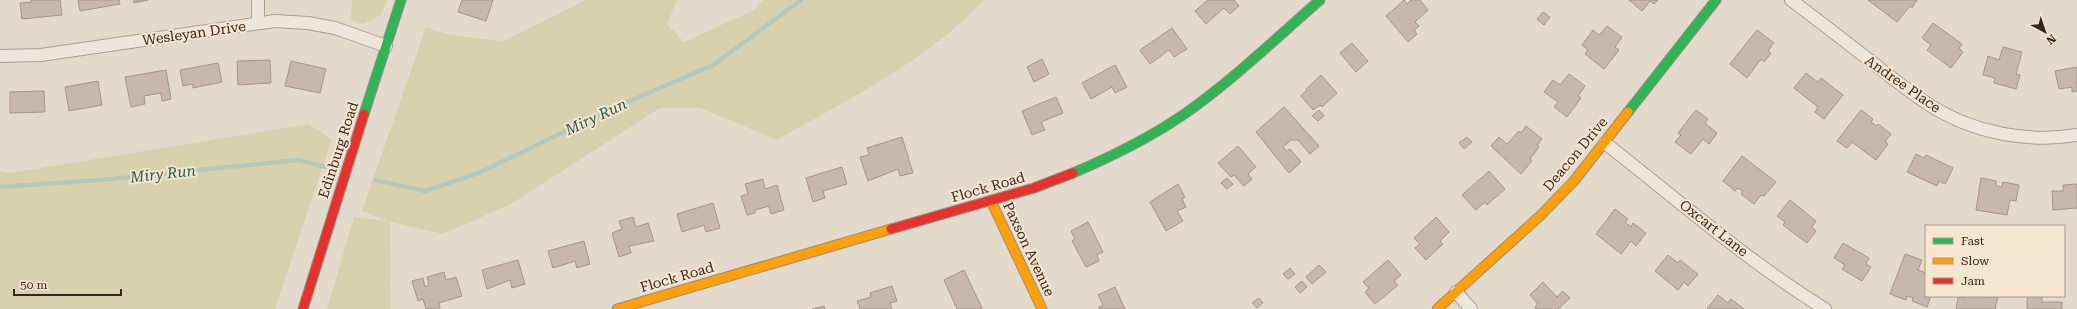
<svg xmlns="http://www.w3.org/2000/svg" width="2077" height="309" font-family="'Roboto Serif',serif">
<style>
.green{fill:#d7d2ad}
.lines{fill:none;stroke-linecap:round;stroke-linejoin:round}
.stream{stroke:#b6c8bb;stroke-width:4.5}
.building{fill:#c8b7ac;stroke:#a4958b}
.street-casing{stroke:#a99f95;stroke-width:14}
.fast-casing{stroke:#998e84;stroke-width:11}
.slow-casing{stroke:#998e84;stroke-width:11}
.jam-casing{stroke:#998e84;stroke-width:11}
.street{stroke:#ece6dd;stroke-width:12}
.fast{stroke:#30b455;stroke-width:9}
.slow{stroke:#ff9f0a;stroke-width:9}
.jam{stroke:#e5322d;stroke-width:9}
.labels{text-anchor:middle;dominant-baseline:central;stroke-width:4;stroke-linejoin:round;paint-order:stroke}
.street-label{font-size:14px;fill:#38261d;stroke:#f6e6d0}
.water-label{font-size:15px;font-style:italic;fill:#2b584f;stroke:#f6e6d0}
</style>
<rect width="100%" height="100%" fill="#e4dacc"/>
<path class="green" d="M352,0h35l-6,15 -18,9 -12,-4z
M586,0h91l-10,24 17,18 70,-32 9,-10h221c-57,61 -135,99 -207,140l-77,-32h-40l-149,96 -68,30 -53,-12 1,87h-64l27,-92 33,4 -25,-10 64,-184 24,8 53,6z
M308,124l24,15 -57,170h-275v-138l10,2z"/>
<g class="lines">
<path class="stream" d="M375,180l50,11 56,-19 126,-61 108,-47 86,-64
M0,187l113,-8 185,-19 28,7"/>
</g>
<path class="building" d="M31,0h29l2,15 -40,4 -2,-16 11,-1z
M78,0h41l1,4 -40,7z
M134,0h14l-14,3z
M462,0h31l-7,21 -28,-9z
M1208,0h26l5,6 -9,8 -6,-6 -18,16 -11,-13z
M1404,0l3,4 4,-4h9l8,10 -13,12 4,4 -5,4 3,4 -9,8 -22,-26z
M1629,0h29l-4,4 -4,-3 -8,10z
M1868,0h49l-5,8 -2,-2 -13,16z
M1543,12l7,5 -6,8 -7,-6z
M1933,23l29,21 -3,4 4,4 -12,16 -24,-18 4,-5 -9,-7z
M1607,26l15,11 -7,10 4,3 -15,19 -19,-15 3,-4 -6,-5 11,-15 6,5z
M1172,28l15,21 -13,8 -5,-7 -19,14 -10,-14z
M1757,30l17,13 -6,8 3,2 -7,9 -3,-3 -14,19 -17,-14z
M1352,43l16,18 -12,11 -16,-19z
M2003,47l19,5 -6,22 4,1 -4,14 -22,-6 1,-5 -12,-3 5,-19 11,4z
M1042,59l7,15 -15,8 -7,-15z
M270,60l1,23 -33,2 -1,-24z
M291,61l35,8 -6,24 -35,-7z
M218,63l4,19 -29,6v-4l-10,2 -3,-16z
M1115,65l12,22 -12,6 -3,-6 -21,12 -9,-16z
M2077,67v24l-5,1v-5l-13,2 -4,-18z
M166,70l5,29 -9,2 -1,-8 -17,3 1,8 -14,3 -6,-30z
M1806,73l12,9 3,-4 22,17 -19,24 -9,-7 3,-5 -24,-19z
M1569,74l16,12 -7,10 3,2 -14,19 -13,-10 4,-5 -14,-10 9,-12 7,5z
M1321,75l16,18 -15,14 -2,-2 -7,5 -12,-14 6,-6 -1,-1z
M98,81l4,24 -33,6 -4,-24z
M44,91l1,21 -35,1v-21z
M1056,97l7,16 -22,9 4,8 -13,5 -10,-24z
M1284,107l35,39 -9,8 -12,-14h-7l-8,7 4,4 3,-2 11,13 -12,11 -33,-41z
M1319,110l5,6 -6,5 -6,-5z
M1696,110l12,9 -3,4 12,10 -8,11 -6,-5 -12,15 -16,-12 6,-7 -3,-2z
M1861,110l12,9 -2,3 6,4 1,-2 13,10 -6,8 3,2 -12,16 -24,-18 -5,6 -10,-7z
M1526,126l16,13 -5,6 2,2 -9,12 2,2 -11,13 -30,-28 8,-9 8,7 12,-13 2,2z
M902,137l11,36 -13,3 -2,-7 -30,12 -8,-24 9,-2 -2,-7z
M1467,137l5,5 -8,7 -5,-6z
M1238,146l18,21 -8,7 4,5 -8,7 -10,-11 -3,2 -13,-14z
M1916,154l8,4 2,-3 27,13 -8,16 -6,-3 -2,5 -30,-14z
M1742,156l34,26 -12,14 -3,-1 -7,9 -13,-10 2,-2 -5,-4 -3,3 -12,-10z
M842,167l5,17 -24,7 2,7 -12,4 -7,-24z
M1489,171l16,18 -18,16 -2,-3 -9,8 -14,-15z
M1227,178l6,6 -6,5 -6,-6z
M1981,178l15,3v5l6,1 1,-5 16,3 -3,16 -6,-1 -3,15 -31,-5z
M763,179l2,10 12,-4 7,25 -13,4 -2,-8 -14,4v3l-8,2 -6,-19 7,-2 -3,-10z
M1178,184l7,13 -3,2 4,8 -9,4 6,10 -17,10 -16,-29z
M2077,184v24l-24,2 -1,-19h11v-6z
M1790,200l26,21 -4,6 4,4 -9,12 -24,-18 2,-3 -8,-6z
M713,203l7,25 -14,4 -2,-7 -22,7 -5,-18z
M1615,209l13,10 -3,3 6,5 2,-4 13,10 -10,13 -5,-5 -10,13 -25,-20z
M633,217l3,10 12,-4 6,18 -25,5 2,7 -12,4 -7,-24 10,-4 -3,-8z
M1436,217l13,15 -9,9 3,3 -17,16 -11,-12 5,-4 -6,-6z
M1088,222l15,30 -6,3 2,6 -13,6 -14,-26 3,-2 -4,-8z
M584,241l6,23 -13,4 -2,-7 -22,7 -5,-17z
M1843,243l26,15 -3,6 5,3 -9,14 -20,-12 3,-4 -11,-7z
M1905,254l17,6 -4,10 8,3v23h5l-4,11 -15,-6 1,-3 -6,-2 -1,4 -16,-6z
M1668,255l10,8 2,-3 18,14 -10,12 -4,-4 -6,8 -23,-19z
M518,260l7,24 -13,4 -2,-8 -23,9 -5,-19z
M1388,260l13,15 -7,6 4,4 -23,19 -10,-12 4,-4 -6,-6z
M1319,265l7,7 -14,12 -6,-7z
M1290,268l5,6 -7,5 -5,-5z
M964,270l18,38 -1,1h-24l-13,-29z
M444,272l2,8 10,-3 6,19 -23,7 1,5 -14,1 -3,-10 -5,2 -6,-20 11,-3 2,9 4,-2 -2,-8z
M1302,281l5,6 -7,6 -5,-6z
M1543,282l14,15 6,-6 7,7 -12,11h-22l-1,-2 3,-3 -8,-9z
M892,286l5,15 -7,2 2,6h-32l-3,-8 14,-4 -1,-4z
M1115,287l10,22h-26v-2l4,-2 -5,-10z
M1718,295l10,8 3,-4 13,10h-37z
M1966,296l32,1 -3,12h-39l2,-12 7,1z
M2027,296h15v6h20v7h-35z
M1259,298l4,5 -6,5 -5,-5z
M824,306l1,3h-13z"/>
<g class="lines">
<g class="street-casing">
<path id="street" d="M258,0v23
M1791,0c28,21 55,42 82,63 19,15 38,30 58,43 43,27 97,37 146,29
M0,56l41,-1 234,-34 33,2 27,5 51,18
M1605,143c72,56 142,118 220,166
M1456,292l15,17"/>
</g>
<g class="fast-casing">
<path id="fast" d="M1628,112l88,-112
M364,114l37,-114
M1073,173c38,-16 76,-35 110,-58 49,-34 92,-76 137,-115"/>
</g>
<g class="slow-casing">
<path id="slow" d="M991,201l51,108
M617,309l274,-80
M1437,309l104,-94 33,-34 54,-69"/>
</g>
<g class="jam-casing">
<path id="jam" d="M891,229l143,-41 39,-15
M303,309l61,-195"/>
</g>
<use href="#street" class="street"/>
<use href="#fast" class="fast"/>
<use href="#slow" class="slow"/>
<use href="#jam" class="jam"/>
</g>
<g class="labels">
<g class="street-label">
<text transform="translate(194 33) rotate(-8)">Wesleyan Drive</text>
<text transform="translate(1903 84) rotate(35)">Andree Place</text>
<text transform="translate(338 150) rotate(-72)">Edinburg Road</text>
<text transform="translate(1575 154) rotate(-50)">Deacon Drive</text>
<text transform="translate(988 187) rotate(-16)">Flock Road</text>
<text transform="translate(1714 228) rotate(38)">Oxcart Lane</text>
<text transform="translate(1029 249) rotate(65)">Paxson Avenue</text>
<text transform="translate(677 277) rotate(-16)">Flock Road</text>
</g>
<g class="water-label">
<text transform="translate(596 117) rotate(-25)">Miry Run</text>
<text transform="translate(163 174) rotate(-6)">Miry Run</text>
</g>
</g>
<rect x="1925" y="225" width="140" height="72" fill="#f6e6d0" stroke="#aa9988"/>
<rect x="1933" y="238" width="20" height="6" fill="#30b455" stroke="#aa9988"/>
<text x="1961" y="245" font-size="12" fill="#38261d">Fast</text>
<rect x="1933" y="258" width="20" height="6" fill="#ff9f0a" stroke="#aa9988"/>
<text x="1961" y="265" font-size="12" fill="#38261d">Slow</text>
<rect x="1933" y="278" width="20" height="6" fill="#e5322d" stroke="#aa9988"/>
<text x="1961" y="285" font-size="12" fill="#38261d">Jam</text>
<g transform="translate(2045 32) rotate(140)" stroke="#f6e6d0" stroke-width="3" paint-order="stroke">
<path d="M0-3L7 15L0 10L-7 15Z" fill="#38261d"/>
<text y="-6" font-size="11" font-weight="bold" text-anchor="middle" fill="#38261d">N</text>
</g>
<path d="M14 289v6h107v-6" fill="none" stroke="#38261d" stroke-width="2"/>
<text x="20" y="289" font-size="12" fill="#38261d" stroke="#f6e6d0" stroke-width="3" paint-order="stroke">50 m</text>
</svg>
